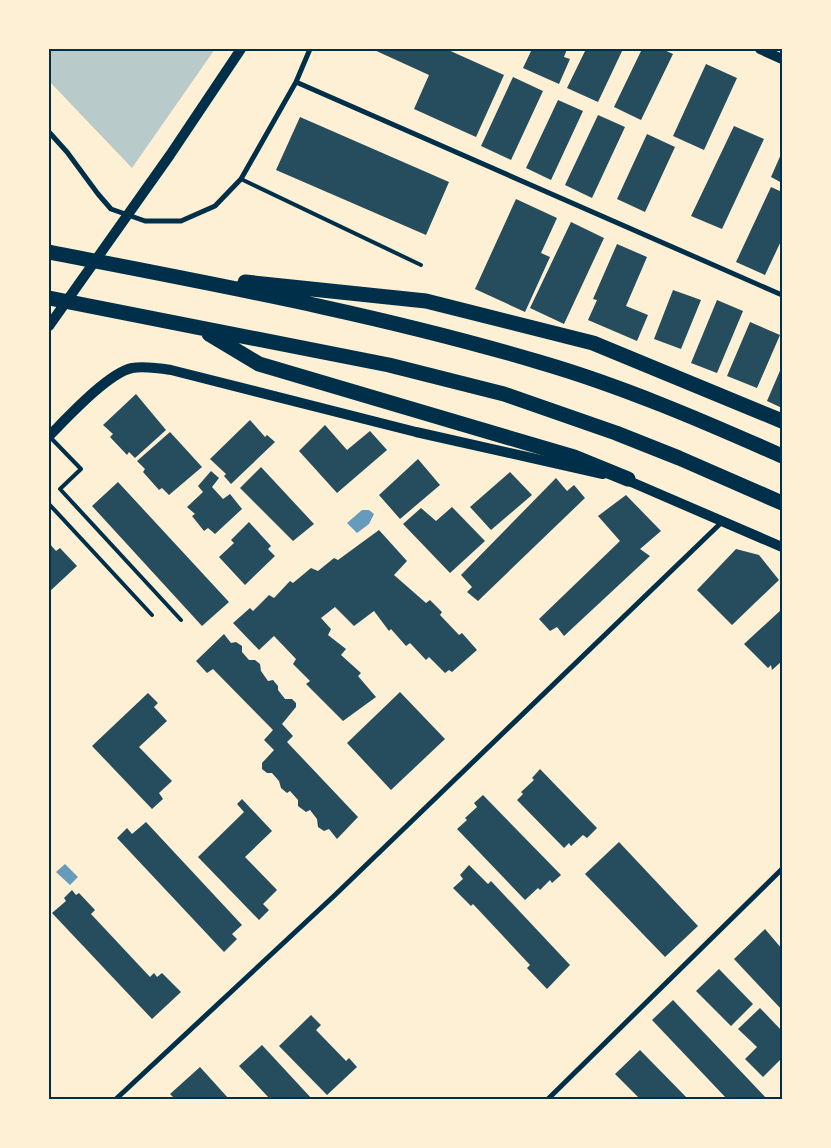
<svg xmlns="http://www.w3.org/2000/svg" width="831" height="1148" font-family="'Source Sans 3',sans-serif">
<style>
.green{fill:#b9caca}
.water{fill:#669bbc}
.building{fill:#264d5e}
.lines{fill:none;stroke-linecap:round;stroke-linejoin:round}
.service{stroke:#003049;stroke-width:4}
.minor{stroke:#003049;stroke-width:5}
.secondary{stroke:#003049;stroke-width:10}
.motorway{stroke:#003049;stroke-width:15}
.neatline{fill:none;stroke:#003049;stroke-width:2}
</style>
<rect width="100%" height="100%" fill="#fdf0d5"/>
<path class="green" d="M49,49h166l-83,119 -83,-87z"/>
<path class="water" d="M362,510h7l5,4 -5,10 -12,9 -10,-10z
M65,864l13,13 -8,8 -14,-13z"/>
<path class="building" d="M372,49h74l58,26 -28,62 -62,-28 15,-34z
M532,49h35l-3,8 6,2 -11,25 -36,-16z
M586,49h37l-25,53 -31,-14z
M642,49h20l11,5 -32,66 -27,-13z
M706,64l31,14 -33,72 -31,-14z
M513,77l30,14 -32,69 -30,-14z
M558,100l25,11 -32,69 -25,-12z
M598,115l27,12 -33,71 -27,-13z
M300,117l149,65 -23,53 -150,-65z
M734,126l30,13 -42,90 -31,-13z
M647,134l28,13 -30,65 -28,-13z
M782,152v31l-11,-6z
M771,187l11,5v47l-17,36 -29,-13z
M516,199l41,19 -16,35 9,4 -25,55 -50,-23z
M571,222l33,16 -40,86 -34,-16z
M617,244l30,13 -21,49 22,9 -11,26 -49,-21 9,-20 -4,-1z
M673,290l28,10 -20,49 -27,-10z
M717,300l26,11 -26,62 -26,-10z
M750,322l30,13 -23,53 -30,-12z
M782,366v42l-15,-7z
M136,394l30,36 -31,28 -6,-6 -2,3 -17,-18 3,-3 -10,-9z
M250,420l15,17 2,-2 8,7 -44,42 -7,-8 2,-2 -16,-15z
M325,425l22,25 23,-19 17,19 -50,43 -38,-42z
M170,432l32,35 -33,28 -7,-7 -3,2 -16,-18 2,-3 -8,-8z
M418,459l22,26 -40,34 -21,-24z
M261,467l53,57 -21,17 -53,-53z
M211,471l8,7 -7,9 11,12 7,-5 12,15 -27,25 -7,-6 -4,3 -12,-15 3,-2 -8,-7 16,-15 -5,-6z
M510,472l22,23 -41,35 -21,-23z
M556,478l11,13 7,-6 11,13 -107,103 -11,-9 5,-5 -11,-12z
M118,482l111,120 -27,24 -110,-120z
M626,495l35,36 -21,18 10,7 -86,80 -7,-9 -7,4 -11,-12 81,-78 -22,-25z
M452,507l33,34 -35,32 -47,-49 18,-16 15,13z
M249,522l22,24 -3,3 7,7 -30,29 -26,-28 15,-14 -3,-3z
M379,530l28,31 -13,14 32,28 4,-3 12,12 -2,3 19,20 3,-2 15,17 -25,22 -3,-2 -4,3 -16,-16 -3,3 -16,-17 -4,3 -15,-17 -2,2 -15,-20 -20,15 -19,-19 -14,11 10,11 -3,6 18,14 -5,6 20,18 -3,3 18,21 -33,24 -37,-37 4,-3 -17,-17 3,-5 -22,-23 -15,14 -26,-27 17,-15 3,3 16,-16 5,3 16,-17 3,2 18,-15 7,3 16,-13 4,2z
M49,543l7,8 4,-3 17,18 -28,26z
M736,549l23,6 20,25 -47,45 -35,-35z
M782,609v52l-10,9 -1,-5 -3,3 -24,-24z
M224,634l7,9 5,-1 6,4v6l7,8h6l5,4 1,7 7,10 5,-1 5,6v4l7,9h7l4,4v4l-14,17 11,12 -6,6 71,75 -21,22 -8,-10 -5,2 -6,-4 -1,-8 -7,-9 -4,2 -8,-6v-6l-8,-9 -3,2 -6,-5 -2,-7 -7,-8h-5l-5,-4v-6l12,-13 -10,-10 9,-10 -60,-61 -6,4 -11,-12z
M400,692l45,47 -54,51 -44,-47z
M148,693l10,10 -4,4 13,14 -28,26 33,34 -13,12 4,6 -11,10 -60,-63z
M540,769l57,59 -10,10 -4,-3 -12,11 -2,-3 -5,5 -47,-48 6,-6 -2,-2 13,-12 -2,-2z
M483,795l78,80 -9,8 -2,-3 -10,10 -2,-2 -13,12 -68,-71 10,-9 -2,-2 12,-11 -3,-4z
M242,799l30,32 -27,26 32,33 -14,14 6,6 -10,10 -61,-63 46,-45 -7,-8z
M146,822l96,103 -10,9 5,5 -13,13 -107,-114 10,-10 5,6z
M619,842l79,84 -33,31 -80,-83z
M469,865l19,19 3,-3 79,84 -23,24 -20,-21 3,-3 -57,-61 -2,2 -18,-18 10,-9 -3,-4z
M72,890l4,5 3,-2 16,17 -4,4 59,63 4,-4 3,4 5,-4 19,19 -29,27 -100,-106 14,-12 -2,-3z
M765,929l17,20v61l-48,-51z
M719,969l34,35 -22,22 -35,-35z
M673,1000l94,99h-40l-75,-79z
M760,1008l22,23v27l-19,19 -18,-18 12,-12 -19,-18z
M311,1015l10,10 -5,5 30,31 3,-3 8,9 -30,28 -48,-49z
M262,1045l50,54h-42l-31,-33z
M640,1050l48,49h-48l-25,-25z
M200,1067l29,32h-54l-5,-5z"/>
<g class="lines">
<path class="service" d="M241,179l180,86
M50,437l31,32 -21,20 121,131
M49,504l103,111"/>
<path class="minor" d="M296,82l486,213
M49,132l18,20 31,42 13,15 34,12h36l34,-15 26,-27 55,-97 14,-33
M116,1099l219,-204 388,-374
M548,1099l234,-230"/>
<path class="secondary" d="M760,49l22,10
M49,326l121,-171 71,-106
M49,436c18,-18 59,-63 83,-68 13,-2 26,0 39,2l245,62 187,42
M622,478l160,69"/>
<path class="motorway" d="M49,252c164,32 329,62 490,110 83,24 164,59 243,94
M245,282l181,19 167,42 189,78
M49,298l340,67 115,29 112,39 63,25 103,45
M209,334l50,30 315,93 54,22"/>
</g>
<rect width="831" height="1148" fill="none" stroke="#fdf0d5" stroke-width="100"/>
<rect x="50" y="50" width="731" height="1048" class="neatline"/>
</svg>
